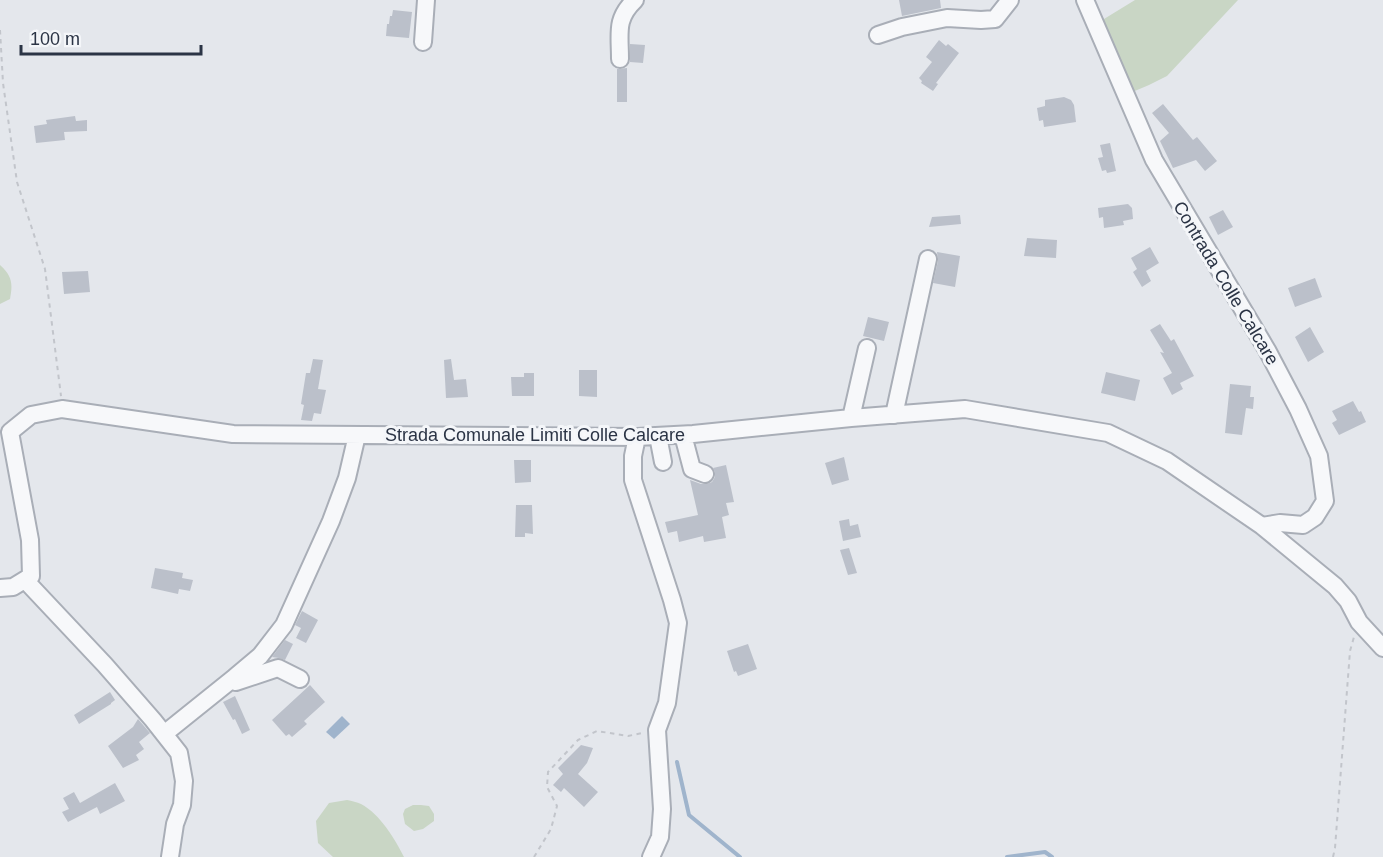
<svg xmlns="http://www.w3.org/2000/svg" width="1383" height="857" font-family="Helvetica,sans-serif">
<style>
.green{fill:#c9d6c5}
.water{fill:#9fb4cc}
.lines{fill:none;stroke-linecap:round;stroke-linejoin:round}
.stream{stroke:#9fb4cc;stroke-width:4}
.building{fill:#bbc0ca}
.minor-casing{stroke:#a9aeb7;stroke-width:20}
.path{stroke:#c2c5cb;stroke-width:2;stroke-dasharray:4.5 4.5;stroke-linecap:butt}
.minor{stroke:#f7f8fa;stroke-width:16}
.labels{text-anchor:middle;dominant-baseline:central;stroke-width:6;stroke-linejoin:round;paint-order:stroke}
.street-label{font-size:18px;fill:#2b3445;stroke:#f4f6f9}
</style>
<rect width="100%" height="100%" fill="#e4e7ec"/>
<path class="green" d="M1135,0h103l-71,76 -18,9 -19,8 -32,-68 6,-6z
M0,265c12,11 13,18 10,34l-10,5z
M347,800c5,1 10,2 14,4 19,10 34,35 43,53h-71l-15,-14 -2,-22 13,-18z
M413,805h8l8,1 5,8v7l-11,8 -9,2 -9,-7 -2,-10 2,-5z"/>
<path class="water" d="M342,716l8,8 -16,15 -8,-7z"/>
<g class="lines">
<path class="stream" d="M677,762l12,53 51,42
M1007,857l38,-5 7,5"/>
</g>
<path class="building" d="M899,0h41l1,8 -39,8z
M393,10l19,2 -3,26 -23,-2 1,-12h2l1,-8h2z
M939,40l7,6 2,-2 11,9 -23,30 2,1 -5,7 -12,-8 1,-2 -3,-3 13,-16 -6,-5z
M630,44l15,1 -2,18 -13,-1z
M627,68v34h-10v-33z
M1064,97l7,3 3,5 2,17 -32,5 -1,-7 -4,1 -2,-13 8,-2v-6z
M1163,104l30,36 4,-3 20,24 -12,10 -9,-11 -23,8 -13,-27 9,-8 -17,-20z
M75,116l1,5 11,-1v11l-23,1 1,8 -29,3 -2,-17 13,-2 -1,-4z
M1110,143l6,28 -9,2 -1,-3 -4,1 -4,-13 5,-1 -3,-12z
M1128,204l4,4 1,11 -10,2 1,4 -20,3 -1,-11 -4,1 -1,-10z
M1223,210l10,17 -15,8 -9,-18z
M960,215l1,9 -32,3 3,-10z
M1027,238l30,2 -1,18 -32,-2z
M1150,247l9,16 -13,8 5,10 -9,6 -9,-15 4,-3 -6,-11z
M937,252l23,4 -5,31 -22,-4 5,-22z
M88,271l2,21 -26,2 -2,-22z
M1315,278l7,19 -27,10 -7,-19z
M868,317l21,5 -5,19 -21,-5z
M1160,324l11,17 3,-2 20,37 -14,7 3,6 -11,6 -9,-17 9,-5 -12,-21 4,1 -14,-23z
M1310,327l14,25 -16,10 -13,-25z
M313,359l10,1 -5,29 8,1 -5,24 -7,-1 -2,8 -11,-1 3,-15 -3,-1 5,-31h4z
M451,359l3,21 12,-1 2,18 -22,1 -2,-38z
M579,370h18v27l-18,-1z
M1106,372l34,8 -5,21 -34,-8z
M524,373h10v23h-22l-1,-19h13z
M1230,384l21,2 -1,11h4l-1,12 -7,-1 -4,27 -17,-2z
M1353,401l6,11 2,-1 5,11 -27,13 -7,-12 5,-3 -5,-9z
M844,457l5,23 -17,5 -7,-22z
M514,460h17v22l-16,1z
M726,465l8,37 -8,1 3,12 -7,2 4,21 -22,4 -1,-6 -24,6 -2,-11 -9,2 -3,-11 33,-7 -8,-35 11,4h6l5,-2 3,-5v-5l-2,-4z
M516,505h16l1,29 -8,-1v4h-10z
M849,519l1,7 8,-2 3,13 -18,4 -4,-20z
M849,548l8,25 -9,2 -8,-25z
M155,568l28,5 -1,5 11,2 -3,11 -11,-2 -1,5 -27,-6z
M302,611l16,9 -12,23 -10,-5 5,-10 -6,-3z
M285,640l8,4 -8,16 -6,-2 -7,-1z
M748,644l9,25 -19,7 -2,-5 -2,1 -7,-21z
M310,685l15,17 -21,19 3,3 -15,13 -3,-3 -3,2 -14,-16z
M110,692l5,8 -4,3v1l-32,20 -5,-9z
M235,696l15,34 -8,4 -7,-15 -2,1 -10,-18z
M138,719l12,14 -11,9 5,7 -8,6 3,5 -16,8 -15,-22 25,-19z
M581,745l12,3 -6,15 -9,11 20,18 -14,15 -20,-19 -3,4 -8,-7 10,-11 -5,-6z
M115,783l10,18 -25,13 -3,-7 -29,15 -6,-10 7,-3 -6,-11 11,-6 6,11z"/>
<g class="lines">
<g class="minor-casing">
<path id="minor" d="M1085,0l69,160 113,190 31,59 21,47 6,45 -10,16 -12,8 -23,-2 -18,3
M878,35l24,-8 45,-9 34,2 14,-1 15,-19
M423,42l3,-42
M620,59c0,-26 -5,-40 15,-59
M894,415l34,-156
M851,418l16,-70
M683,435l9,34 13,5
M658,436l5,26
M637,437l-4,19v24l39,120 6,23 -11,80 -10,27 5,79 -2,28 -9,20
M25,580l80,85 48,55 26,33 5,28 -2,24 -7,19 -5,33
M0,588l13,-1 18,-11 -1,-36 -20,-108 21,-17 31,-6 171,25 404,3 56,-3 158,-16 114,-9 143,24 59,28 95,65 73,60 13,15 11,21 24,26
M300,679l-22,-11 -42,14 -1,-5 25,-21 24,-31 47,-104 16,-43 10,-43
M164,734l71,-57"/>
</g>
<path class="path" d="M0,30l3,53 14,99 28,87 16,127
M534,857l17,-28 6,-23 -10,-19 1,-15 30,-32 19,-9 31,5 14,-3
M1333,857l2,-9 15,-197 4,-14"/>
<use href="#minor" class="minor"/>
</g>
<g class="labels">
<g class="street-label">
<text transform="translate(1226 283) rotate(59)">Contrada Colle Calcare</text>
<text x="535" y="435">Strada Comunale Limiti Colle Calcare</text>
</g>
</g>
<path d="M21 45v9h180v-9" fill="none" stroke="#2b3445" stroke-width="3"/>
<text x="30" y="45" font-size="18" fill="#2b3445" stroke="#f4f6f9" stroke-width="4.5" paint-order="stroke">100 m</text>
</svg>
